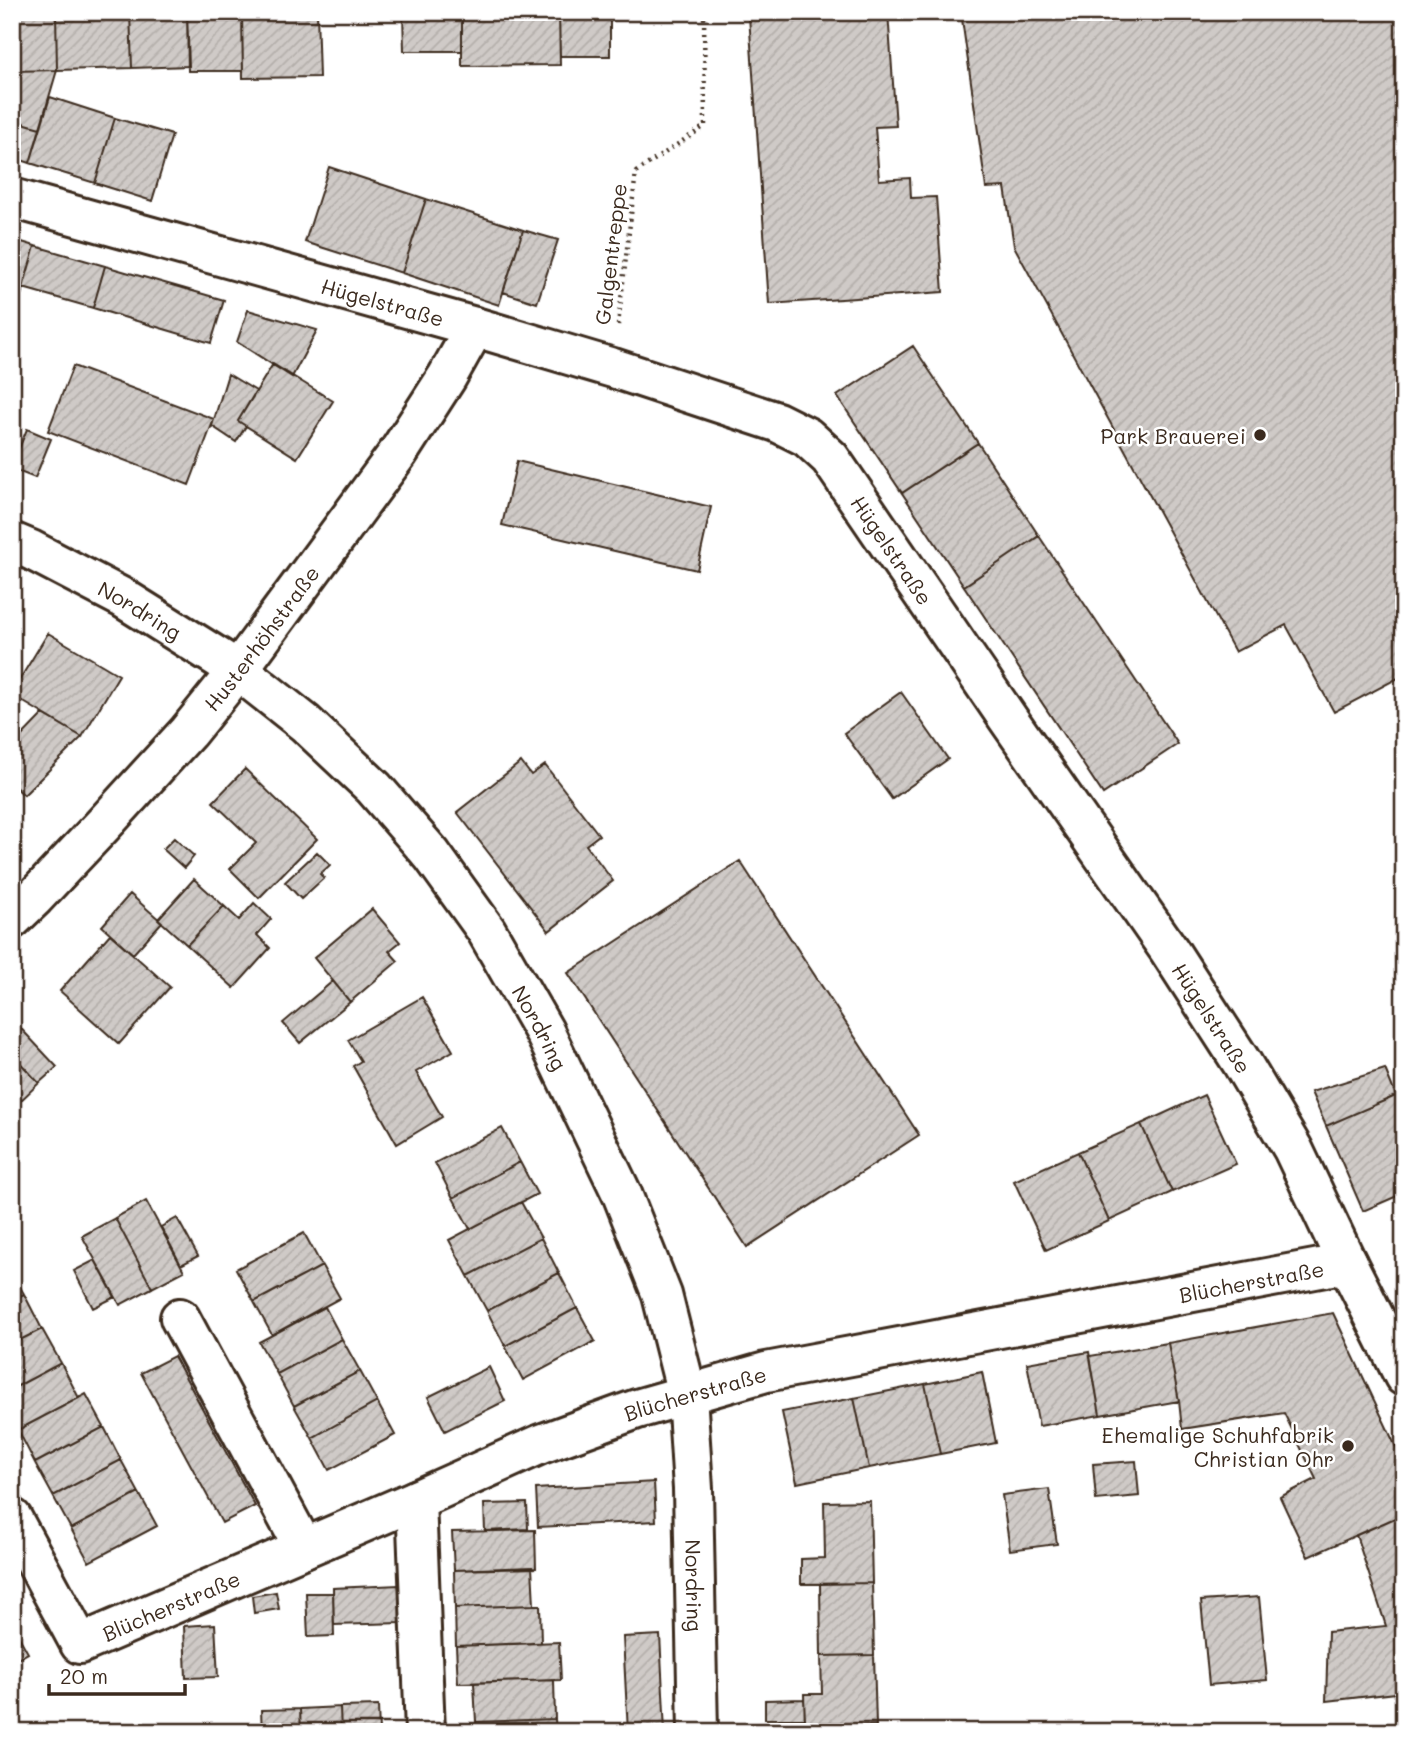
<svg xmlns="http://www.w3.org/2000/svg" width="1416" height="1744" font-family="Mali,sans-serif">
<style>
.building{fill:url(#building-hatch);stroke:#3b2a1e;stroke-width:2}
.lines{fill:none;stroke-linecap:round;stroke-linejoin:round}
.minor-casing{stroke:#3b2a1e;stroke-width:44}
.path{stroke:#3b2a1e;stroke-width:4.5;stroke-dasharray:2 5;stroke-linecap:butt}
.minor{stroke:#fff;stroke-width:38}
.poi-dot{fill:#3b2a1e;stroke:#fff;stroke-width:2.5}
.labels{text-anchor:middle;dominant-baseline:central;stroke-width:5;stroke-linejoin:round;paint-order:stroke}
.street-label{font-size:21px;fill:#3b2a1e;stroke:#fff}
.poi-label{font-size:21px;fill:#3b2a1e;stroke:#fff;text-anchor:end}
</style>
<defs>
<pattern id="building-hatch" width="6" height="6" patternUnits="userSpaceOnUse" patternTransform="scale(1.75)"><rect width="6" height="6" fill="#cfcac7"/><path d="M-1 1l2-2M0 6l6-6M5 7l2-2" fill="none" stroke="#b3aeaa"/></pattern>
</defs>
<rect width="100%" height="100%" fill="#fff"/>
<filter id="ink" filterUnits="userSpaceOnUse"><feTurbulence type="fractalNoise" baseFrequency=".0143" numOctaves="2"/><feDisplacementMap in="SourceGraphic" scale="14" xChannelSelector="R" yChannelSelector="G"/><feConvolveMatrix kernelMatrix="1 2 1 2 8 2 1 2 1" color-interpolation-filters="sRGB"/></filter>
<g filter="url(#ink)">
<path class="building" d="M12,12h44l1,58 -45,1z
M56,12h74l2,56 -75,2z
M130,12h57l2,54 -57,2z
M187,12h55l1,59h-55z
M242,12h75l2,65 -76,1z
M403,12h59v39h-58z
M462,12h97l1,53 -98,1z
M559,12h51v44h-50z
M801,12h87l8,114 -21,1 4,53 31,-2 1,20 25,-1 7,95 -174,12 -20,-288z
M961,12h443v663l-70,37 -48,-87 -51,27 -221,-406 -9,-59 -19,1z
M57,70l-17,58 -28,-8v-49z
M50,97l65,21 -20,65 -65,-20z
M115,118l57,17 -20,66 -57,-18z
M19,122l21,6 -10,35 -18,-6v-13z
M329,167l97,32 -24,74 -97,-31z
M426,199l97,31 -24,75 -97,-32z
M523,230l35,10 -21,63 -34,-11z
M12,239l23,7 -19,67 -4,-1z
M35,246l70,20 -12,42 -70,-20z
M105,266l119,34 -13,43 -118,-35z
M248,310l69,20 -25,47 -55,-35z
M913,346l65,97 -76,50 -65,-97z
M273,364l60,37 -36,57 -59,-37z
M73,366l141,53 -25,66 -141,-54z
M228,374l28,17 -18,30 8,5 -10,16 -24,-16z
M27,429l24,10 -16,39 -23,-9v-4z
M978,443l61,93 -75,50 -62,-93z
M517,461l194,46 -14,63 -195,-45z
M1039,536l139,208 -75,50 -139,-208z
M48,633l71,42 -37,62 -70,-42v-3z
M901,692l47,67 -56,40 -48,-66z
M43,714l39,23 -58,58 -12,-11v-38z
M1401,734h3v100z
M521,762l10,13 14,-10 54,70 -13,10 27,36 -64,50 -92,-119z
M245,769l72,70 -58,59 -29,-29 26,-26 -43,-41z
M174,838l20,18 -10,12 -21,-19z
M317,852l13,13 -10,9 4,4 -23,21 -16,-17z
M740,861l179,274 -172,112 -179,-274z
M194,879l30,27 -37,39 -29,-26z
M130,894l32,28 -29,32 -31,-28z
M254,903l17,16 -14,16 13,13 -36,40 -47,-43 37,-39 15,14z
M372,909l28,33 -11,9 9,10 -48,41 -36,-44z
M110,934l60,53 -51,57 -59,-53z
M333,981l17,21 -50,41 -17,-20z
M422,997l31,54 -37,21 26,45 -45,27 -44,-78 8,-5 -13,-21z
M12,1019l45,48 -18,16 -27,-29z
M12,1054l27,29 -27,26z
M1385,1069l11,27 -70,30 -15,-34z
M1402,1093l2,5v95l-41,18 -37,-85z
M1204,1095l32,69 -64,28 -31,-68z
M1141,1124l31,68 -63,29 -31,-69z
M502,1128l18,34 -67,36 -18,-35z
M1078,1152l31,69 -63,29 -32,-69z
M520,1162l17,32 -67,35 -17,-31z
M146,1201l38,70 -32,17 -37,-70z
M521,1202l20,36 -73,38 -19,-36z
M115,1218l37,70 -32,17 -38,-69z
M177,1218l21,38 -17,9 -20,-38z
M304,1233l18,33 -68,36 -18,-33z
M541,1238l18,35 -72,38 -19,-35z
M95,1260l20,37 -22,11 -19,-37z
M322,1266l18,32 -68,37 -18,-33z
M12,1272l12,22 -12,6z
M559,1273l18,35 -72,38 -18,-35z
M24,1294l18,35 -30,15v-44z
M325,1307l17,32 -65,35 -18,-32z
M577,1308l18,33 -72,39 -18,-34z
M1333,1313l71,151v50l-96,43 -28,-60 36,-18 -32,-66 -102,16 -3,-28 -11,-58z
M42,1329l19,34 -49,26v-45z
M342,1339l18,32 -66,35 -17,-32z
M1168,1343l11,58 -79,14 -10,-59z
M1089,1352l11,63 -61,11 -12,-63z
M174,1356l81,150 -33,17 -81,-150z
M61,1363l18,35 -67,35v-44z
M489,1367l16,34 -60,30 -17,-34z
M360,1371l17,31 -65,36 -18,-32z
M982,1372l14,71 -56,11 -15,-70z
M925,1384l15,70 -71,14 -15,-70z
M86,1394l18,33 -69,36 -17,-33z
M854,1398l15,70 -72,15 -15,-71z
M377,1402l18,33 -66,35 -17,-32z
M104,1427l17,33 -68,36 -18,-33z
M121,1460l18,33 -68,36 -18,-33z
M1136,1461l3,35 -43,4 -3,-36z
M654,1482l2,39 -118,6 -2,-38z
M1049,1489l8,55 -47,6 -8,-55z
M139,1493l18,33 -68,36 -18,-33z
M870,1501l2,82 -71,1v-25l24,-1 -1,-56z
M527,1503l1,26 -43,2 -1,-27z
M1404,1514v178l-78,9 2,-69 58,-6 -30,-91z
M535,1530l1,38 -82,2 -2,-38z
M532,1567l2,38 -79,3 -1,-38z
M872,1583l2,72 -53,1 -1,-72z
M399,1585l2,38 -67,2 -1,-37z
M276,1592l3,17 -25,4 -2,-17z
M306,1593h27l1,43 -26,1z
M1259,1597l8,83 -58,5 -8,-84z
M534,1605h6l1,38 -85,3 -1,-38z
M12,1624l16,29 -16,9z
M215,1624l3,53 -32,1 -2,-52z
M660,1635l5,97h-37l-5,-95z
M559,1642l2,38 -103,3 -2,-37z
M874,1655l2,70 -71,2 -1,-33h18l-1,-38z
M554,1680l1,39 -79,3 -2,-39z
M804,1699l1,20h-40v-19z
M378,1706l1,26h-38l-1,-25z
M340,1707l1,25h-40l-1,-23z
M300,1709l1,23h-39l-1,-22z
M555,1719l1,13h-79l-1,-10z
M876,1725v7h-71v-5z
M262,1727v5h-48v-4z
M214,1728v4h-51v-1z
M1387,1728l1,4h-56z"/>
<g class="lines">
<g class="minor-casing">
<g id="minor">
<path id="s1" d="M12,198l463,129 138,41 164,54 30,15 23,21 179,262 160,230 73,113 51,86 54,114 57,113"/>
<path id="s2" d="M12,542l19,8 92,48 115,72 67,53 69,65 58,67 54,75 58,101 78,163 40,101 25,99 6,95 5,243"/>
<path id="s3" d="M12,919l23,-22 68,-72 85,-93 50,-62 160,-217 49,-76 28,-50"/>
<path d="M180,1318l124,230"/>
<path d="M416,1500l9,232"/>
<path id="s4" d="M12,1518l68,126 336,-144 125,-56 96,-35 129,-37 581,-109"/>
</g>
</g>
<path class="path" d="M618,325l18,-153 69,-46 -1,-114"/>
<use href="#minor" class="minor"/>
</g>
</g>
<g class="poi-dot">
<circle cx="1260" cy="435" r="7"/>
<circle cx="1348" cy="1446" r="7"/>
</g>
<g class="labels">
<g class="street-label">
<text transform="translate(610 254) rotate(-83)">Galgentreppe</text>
<text stroke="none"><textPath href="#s1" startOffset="385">Hügelstraße</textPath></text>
<text stroke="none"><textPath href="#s1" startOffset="973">Hügelstraße</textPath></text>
<text stroke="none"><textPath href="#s2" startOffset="145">Nordring</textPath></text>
<text stroke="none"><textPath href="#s3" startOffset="376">Husterhöhstraße</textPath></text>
<text stroke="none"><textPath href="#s1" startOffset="1540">Hügelstraße</textPath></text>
<text stroke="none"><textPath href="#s2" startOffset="733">Nordring</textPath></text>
<text stroke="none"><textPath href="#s4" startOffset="1376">Blücherstraße</textPath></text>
<text stroke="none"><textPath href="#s4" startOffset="808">Blücherstraße</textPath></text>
<text stroke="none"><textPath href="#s2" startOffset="1321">Nordring</textPath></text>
<text stroke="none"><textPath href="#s4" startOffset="242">Blücherstraße</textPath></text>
</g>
<g class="poi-label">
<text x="1246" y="435">Park Brauerei</text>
<text x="1334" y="1434">Ehemalige Schuhfabrik<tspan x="1334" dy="24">Christian Ohr</tspan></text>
</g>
</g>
<rect width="1416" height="1744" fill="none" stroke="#fff" stroke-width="42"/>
<rect x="21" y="21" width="1374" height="1702" fill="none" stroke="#3b2a1e" stroke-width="2.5" filter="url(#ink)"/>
<path d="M49 1684v10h136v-10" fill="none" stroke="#3b2a1e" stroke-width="3.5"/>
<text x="60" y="1684" font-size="21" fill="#3b2a1e" stroke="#ffffff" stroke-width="5" paint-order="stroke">20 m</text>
</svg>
